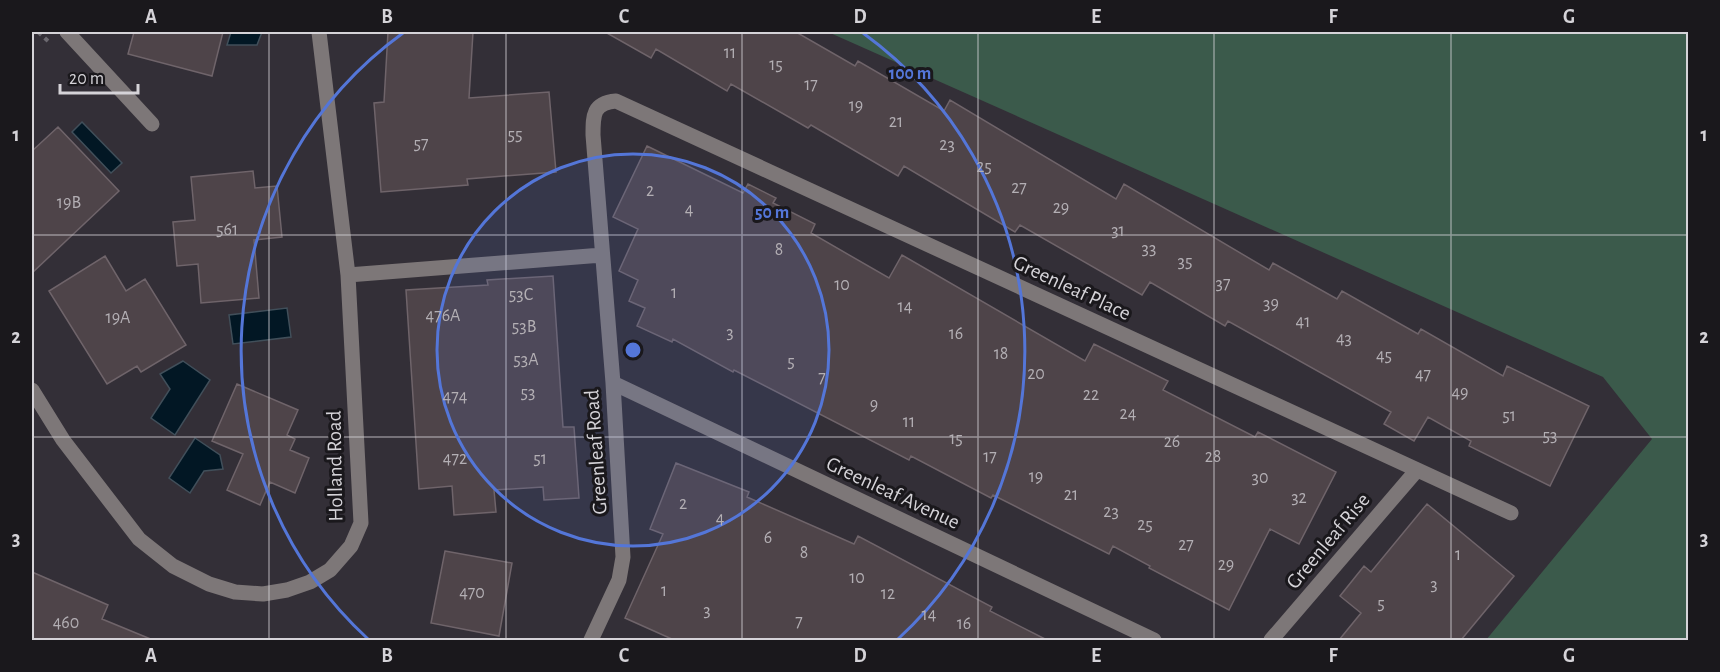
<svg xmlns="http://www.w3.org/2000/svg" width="1720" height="672" font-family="'Alegreya Sans',sans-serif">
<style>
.green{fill:#3b5a4b}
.water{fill:#021724;stroke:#414f5a;stroke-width:1.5}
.building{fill:#4e4449;stroke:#6f646a;stroke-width:1.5}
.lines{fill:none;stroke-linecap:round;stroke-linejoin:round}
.path{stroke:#6c6970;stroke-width:4;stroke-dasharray:4.5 4.5;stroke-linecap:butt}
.minor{stroke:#7d7778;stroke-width:15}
.grid{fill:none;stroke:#d5d3d8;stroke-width:1.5;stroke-opacity:0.55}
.ring{fill:none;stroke:#5476d8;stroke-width:3}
.labels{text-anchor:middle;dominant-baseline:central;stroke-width:6;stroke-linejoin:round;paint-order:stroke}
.number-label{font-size:18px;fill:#b3afb4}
.street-label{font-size:21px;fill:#d5d3d8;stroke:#1a181c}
.centre{fill:#5476d8;stroke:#1a181c;stroke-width:3}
.ring-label{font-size:18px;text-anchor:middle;font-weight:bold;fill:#5476d8;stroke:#1a181c;stroke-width:6;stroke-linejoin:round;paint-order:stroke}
.neatline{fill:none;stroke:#d5d3d8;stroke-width:2}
.grid-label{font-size:20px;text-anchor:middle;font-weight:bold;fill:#d5d3d8}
</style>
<rect width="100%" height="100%" fill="#332f37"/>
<path class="green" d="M828,32h860v608h-202l166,-201 -49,-62z"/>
<path class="water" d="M231,32h31l-5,13h-30z
M82,122l40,41 -11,10 -39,-41z
M287,308l4,29 -58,7 -4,-29z
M183,361l27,19 -35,55 -24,-17 19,-29 -10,-15z
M195,438l25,17 3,14 -19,2 -14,22 -21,-15z"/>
<path class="building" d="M134,32h89l-11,44 -84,-22z
M388,32h85l-4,66 80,-6 7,80 -89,7 1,6 -87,7 -7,-89 10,-1z
M605,32h191l59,34 3,-5 86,50 6,-11 166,99 8,-15 145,86 4,-7 64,36 5,-8 76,43 3,-5 82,47 4,-10 82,40 -39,80 -81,-40 2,-5 -43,-24 -14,24 -30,-17 7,-12 -163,-91 -3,5 -75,-44 -8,13 -122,-70 -5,7 -111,-66 -6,10 -87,-51 -3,3 -77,-44 -4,7 -71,-42 -5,9z
M58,127l61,64 -87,82v-122z
M647,146l96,47 5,-9 28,14 -3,5 42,21 -4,9 78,45 13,-23 183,106 9,-17 74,37 -5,9 92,47 3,-5 78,40 -37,72 -29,-15 -41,81 -80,-42 1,-2 -37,-20 -4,8 -116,-59 -2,3 -80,-42 -2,4 -175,-90 -1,2 -60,-33 -1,3 -35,-16 8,-18 -16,-7 9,-21 -19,-9 19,-42 -25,-12z
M253,171l2,17 22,-2 5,51 -28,3 5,58 -58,5 -3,-39 -21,2 -4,-44 22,-2 -4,-43z
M105,256l21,35 19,-12 41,66 -45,27 -4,-6 -30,18 -58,-93z
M553,276l10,151h11l5,71 -35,2 -1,-13 -49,3 2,22 -42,3 -2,-29 -33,3 -13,-199 82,-5 -1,-5z
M237,384l61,26 -11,25 8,4 -5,11 19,8 -14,35 -25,-11 -10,23 -33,-15 16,-36 -31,-13z
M676,463l73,29 -2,5 107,47 4,-8 134,71 -2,4 57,29h-373l-49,-22 38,-84 -13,-5z
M1427,504l87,72 -53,64h-122l22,-27 -21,-17 24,-30 7,6z
M445,551l67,12 -13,73 -68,-13z
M32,572l76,33 -6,14 51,21h-121z"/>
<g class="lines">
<path class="path" d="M38,32l10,9"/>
<path class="minor" d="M67,32l85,92
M348,275l254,-20
M613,383l541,257
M32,390l31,50 76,99 34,27 36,18 26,8 28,2 24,-4 23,-8 20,-12 21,-24 10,-23 -13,-248 -29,-243
M591,640l28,-60 4,-23 -10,-174 -20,-248c0,-20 0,-32 23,-34l895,412
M1271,640l146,-170"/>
</g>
<path class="grid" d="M269,32v608M506,32v608M742,32v608M978,32v608M1214,32v608M1451,32v608M32,235h1656M32,437h1656"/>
<circle cx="633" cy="350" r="196" fill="#5476d8" fill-opacity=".12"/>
<g class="ring">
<circle cx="633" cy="350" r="196"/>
<path d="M368 639A392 392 0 0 1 403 33M863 33A392 392 0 0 1 898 639"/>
</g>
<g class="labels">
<g class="number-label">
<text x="730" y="53">11</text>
<text x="776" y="65">15</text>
<text x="811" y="85">17</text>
<text x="856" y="106">19</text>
<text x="896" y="122">21</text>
<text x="515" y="135">55</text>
<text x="421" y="144">57</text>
<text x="947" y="145">23</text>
<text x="984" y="167">25</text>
<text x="1019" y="188">27</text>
<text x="650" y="191">2</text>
<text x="69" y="203">19B</text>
<text x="1061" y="208">29</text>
<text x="689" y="210">4</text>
<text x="227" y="230">561</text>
<text x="1118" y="231">31</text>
<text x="1149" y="249">33</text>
<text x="779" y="250">8</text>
<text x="1185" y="262">35</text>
<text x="1223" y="284">37</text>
<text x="842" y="285">10</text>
<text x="674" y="293">1</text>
<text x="521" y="295">53C</text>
<text x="1271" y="304">39</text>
<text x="905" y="307">14</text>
<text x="443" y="316">476A</text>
<text x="118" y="318">19A</text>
<text x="1303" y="322">41</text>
<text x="524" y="327">53B</text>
<text x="730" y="333">3</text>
<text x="956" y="334">16</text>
<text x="1344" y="339">43</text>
<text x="1001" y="354">18</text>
<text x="1384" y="356">45</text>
<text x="526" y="360">53A</text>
<text x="791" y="362">5</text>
<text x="1036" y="374">20</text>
<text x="1423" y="375">47</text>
<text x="822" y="378">7</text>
<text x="528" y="393">53</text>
<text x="1460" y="393">49</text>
<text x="1091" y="395">22</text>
<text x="455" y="397">474</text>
<text x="874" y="405">9</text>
<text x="1128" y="414">24</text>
<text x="1509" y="416">51</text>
<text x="909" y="422">11</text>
<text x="1550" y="436">53</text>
<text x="956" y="439">15</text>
<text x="1172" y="442">26</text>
<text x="990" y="457">17</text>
<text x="1213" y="457">28</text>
<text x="455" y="459">472</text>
<text x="540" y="459">51</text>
<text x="1036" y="477">19</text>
<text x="1260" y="478">30</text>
<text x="1071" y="495">21</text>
<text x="1299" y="498">32</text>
<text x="683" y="504">2</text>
<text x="1111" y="512">23</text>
<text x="720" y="519">4</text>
<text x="1145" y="525">25</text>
<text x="768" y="538">6</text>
<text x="1186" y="545">27</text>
<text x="804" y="553">8</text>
<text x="1458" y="555">1</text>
<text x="1226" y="565">29</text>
<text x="857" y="578">10</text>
<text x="1434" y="585">3</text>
<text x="664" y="591">1</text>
<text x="472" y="593">470</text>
<text x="888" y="594">12</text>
<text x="1381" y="604">5</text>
<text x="707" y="611">3</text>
<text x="929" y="615">14</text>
<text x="799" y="622">7</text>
<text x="66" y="623">460</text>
<text x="964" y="624">16</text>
</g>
<g class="street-label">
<text transform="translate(1072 288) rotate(25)">Greenleaf Place</text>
<text transform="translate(596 452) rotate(-94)">Greenleaf Road</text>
<text transform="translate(335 466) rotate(-91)">Holland Road</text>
<text transform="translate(893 493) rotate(25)">Greenleaf Avenue</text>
<text transform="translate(1328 541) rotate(-50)">Greenleaf Rise</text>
</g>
</g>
<circle cx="633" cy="350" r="9" class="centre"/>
<g class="ring-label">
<text x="910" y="79">100 m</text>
<text x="772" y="218">50 m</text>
</g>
<rect width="1720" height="672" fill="none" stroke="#1a181c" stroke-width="66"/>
<path d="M60 84v9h78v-9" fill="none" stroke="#d5d3d8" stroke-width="3"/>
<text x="69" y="84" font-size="18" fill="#d5d3d8" stroke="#1a181c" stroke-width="4.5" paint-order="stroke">20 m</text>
<rect x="33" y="33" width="1654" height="606" class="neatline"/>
<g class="grid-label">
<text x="151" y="23">A</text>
<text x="387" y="23">B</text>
<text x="624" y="23">C</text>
<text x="860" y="23">D</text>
<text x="1096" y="23">E</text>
<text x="1333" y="23">F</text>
<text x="1569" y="23">G</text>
<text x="16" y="141">1</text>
<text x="1704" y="141">1</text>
<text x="16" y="343">2</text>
<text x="1704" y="343">2</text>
<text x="16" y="545">3</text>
<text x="1704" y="545">3</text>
<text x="151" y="662">A</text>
<text x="387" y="662">B</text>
<text x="624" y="662">C</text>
<text x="860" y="662">D</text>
<text x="1096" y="662">E</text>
<text x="1333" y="662">F</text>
<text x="1569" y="662">G</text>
</g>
</svg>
